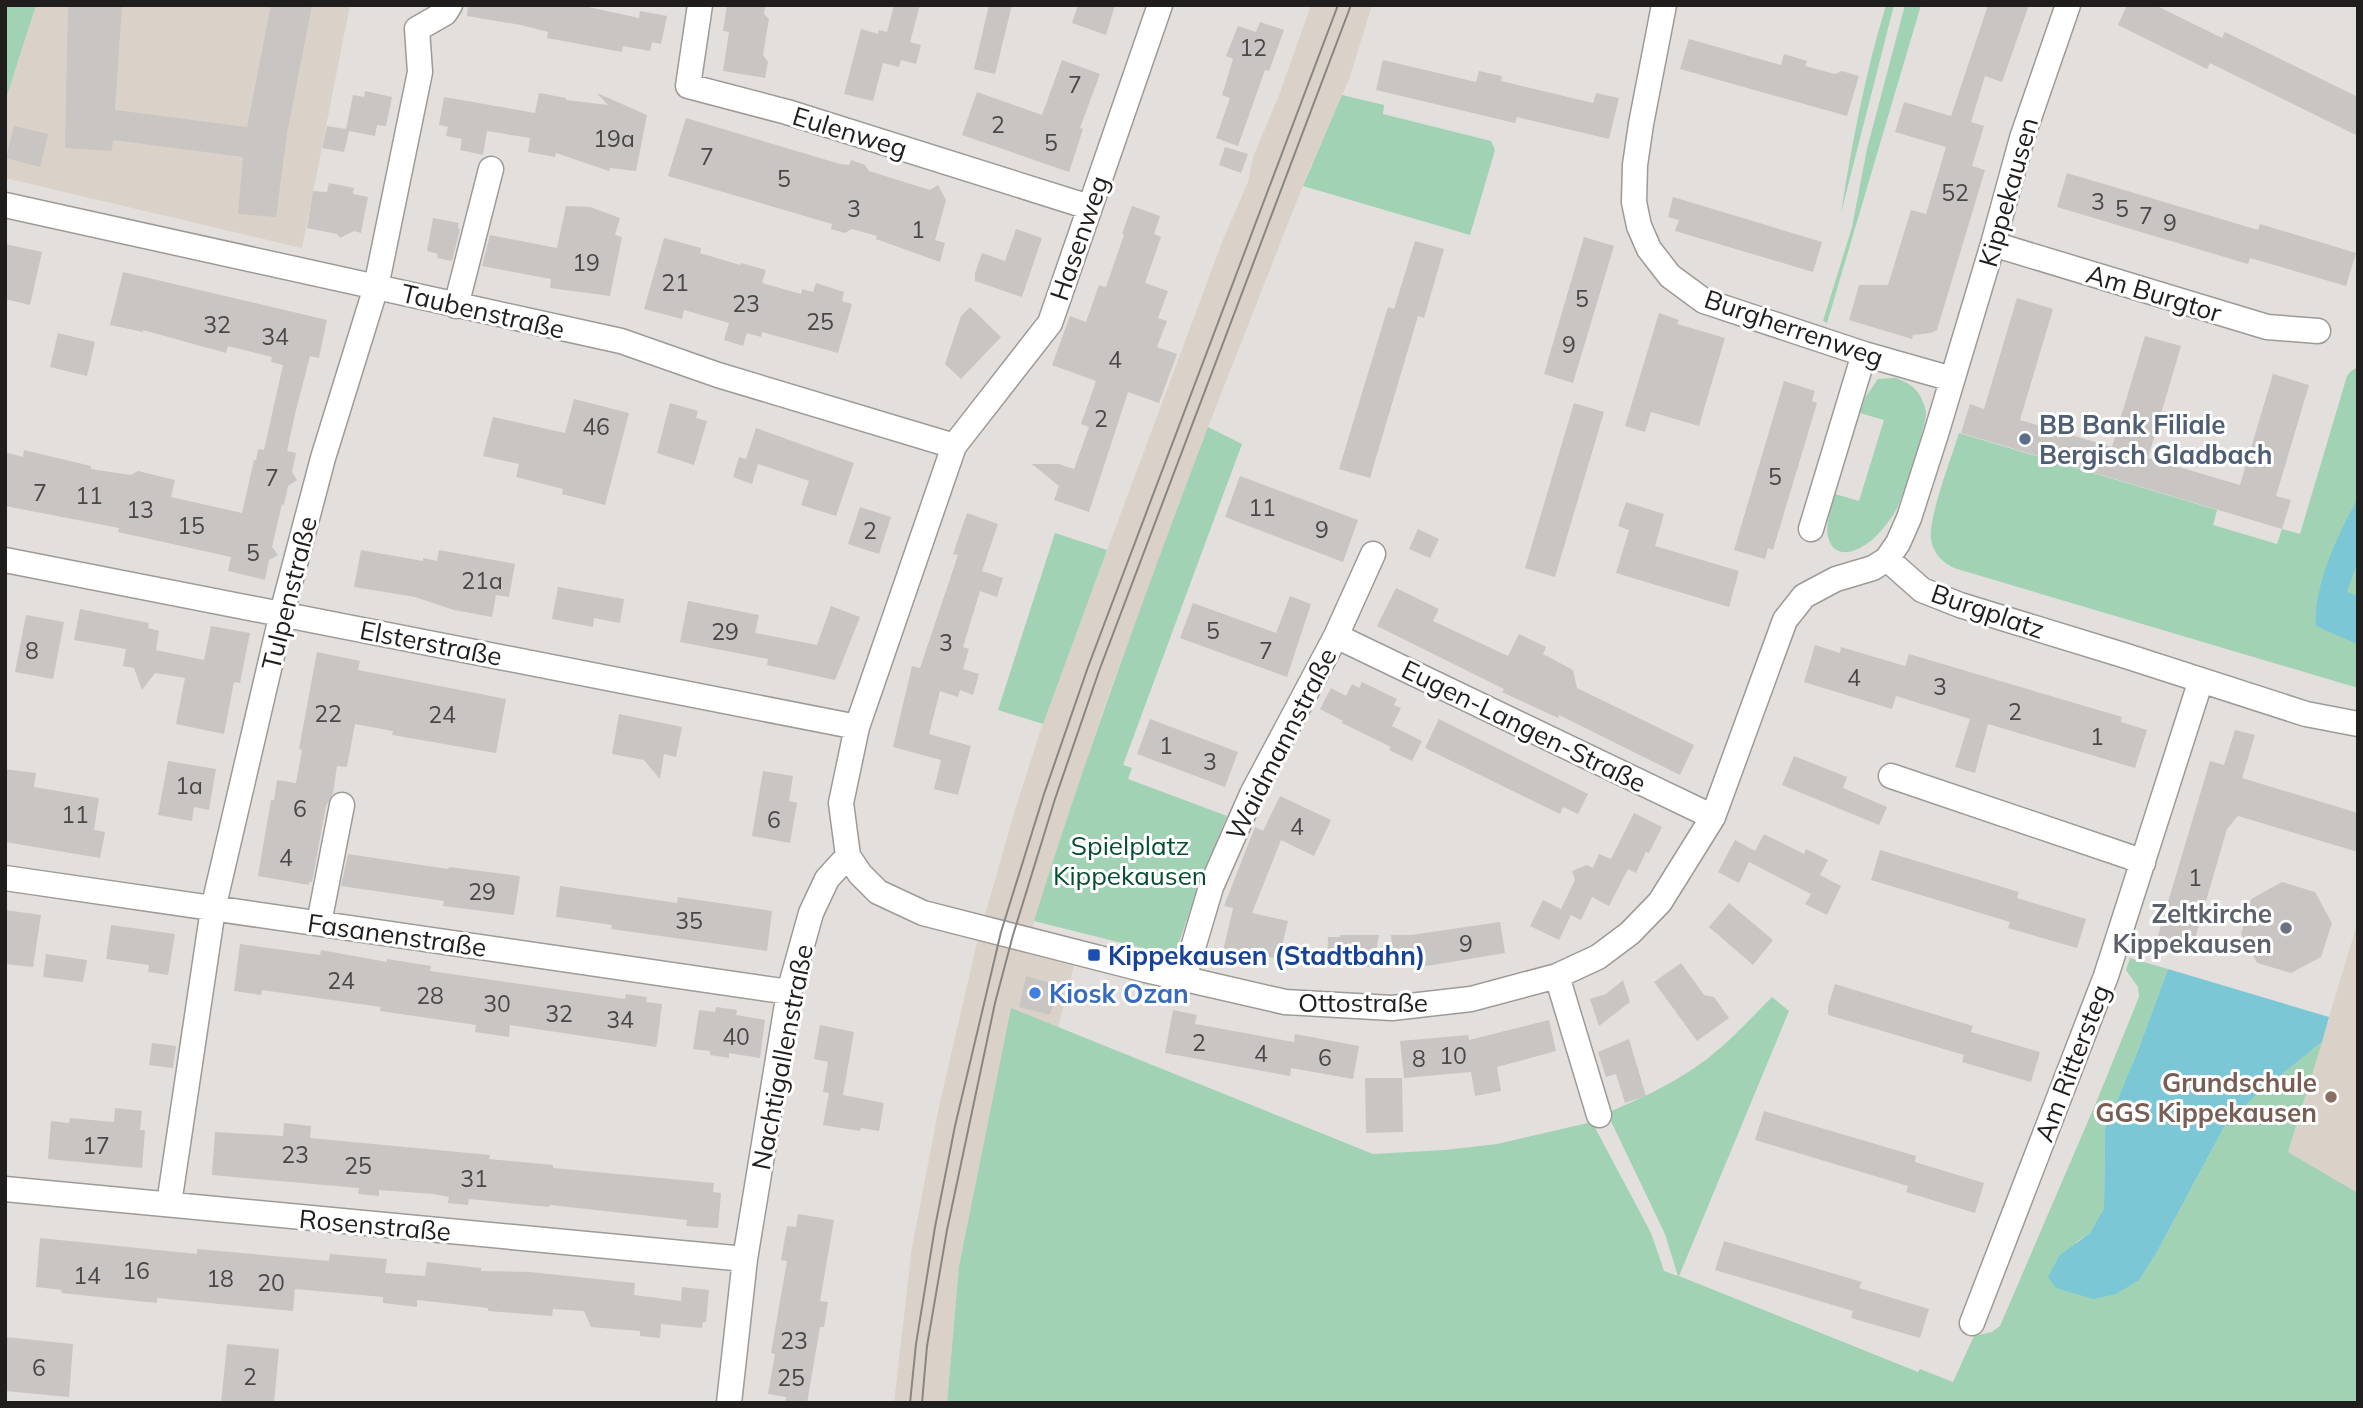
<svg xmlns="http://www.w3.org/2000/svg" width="2363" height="1408" font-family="Mulish,sans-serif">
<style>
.built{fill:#dad2c8}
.green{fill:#a0d2b3}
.water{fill:#7bc7d6}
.building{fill:#c9c5c3}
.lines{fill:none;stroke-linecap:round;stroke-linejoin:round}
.minor-casing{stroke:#9d9a97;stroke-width:27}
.minor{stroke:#fff;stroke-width:24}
.tram{stroke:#888683;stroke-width:2}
.service-dot{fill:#5c6f8a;stroke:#fff;stroke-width:2.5}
.worship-dot{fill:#6b7280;stroke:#fff;stroke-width:2.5}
.transit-dot{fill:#1a4fb4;stroke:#fff;stroke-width:2.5}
.shop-dot{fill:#3f7fe0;stroke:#fff;stroke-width:2.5}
.education-dot{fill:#8d6e63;stroke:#fff;stroke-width:2.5}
.labels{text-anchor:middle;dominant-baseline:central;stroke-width:6;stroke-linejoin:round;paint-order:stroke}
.number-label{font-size:23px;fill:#4a4846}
.street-label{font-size:26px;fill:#1f1e1c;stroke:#fff}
.service-label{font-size:26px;font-weight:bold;fill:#4e5e75;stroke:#fff;text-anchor:start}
.park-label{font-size:26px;fill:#024e2e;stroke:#fff}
.worship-label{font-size:26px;font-weight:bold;fill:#5b616d;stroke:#fff;text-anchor:end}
.transit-label{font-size:26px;font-weight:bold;fill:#164399;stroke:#fff;text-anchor:start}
.shop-label{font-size:26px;font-weight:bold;fill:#366cbe;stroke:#fff;text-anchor:start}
.education-label{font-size:26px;font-weight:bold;fill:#785e54;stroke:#fff;text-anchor:end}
</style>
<rect width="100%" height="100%" fill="#e2dfdc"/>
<path class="built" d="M36,5h314l-48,243 -297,-70v-76z
M1311,5h61l-23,75 -40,90 -101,257 -101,272 -83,254 50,13 -16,61 -47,-18 -52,257 -12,137h-53l18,-156 28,-145 36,-155 39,-137 25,-78 41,-112 143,-383 24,-55 5,-25 26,-62z
M2358,921v272l-70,-41z"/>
<path class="green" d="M5,5h31l-31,97z
M1886,5h8l-53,208c11,-70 24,-139 45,-208z
M1905,5h16l-94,318 -4,-2 29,-94 15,-78z
M1342,95l42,10 -1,9 108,27 4,9 -25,85 -167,-49z
M2358,367v321l-404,-120c-12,-6 -21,-15 -23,-29 -3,-20 21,-83 28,-106l258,77 -4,15 64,19 5,-15 18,5 47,-158 4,-5z
M1896,378c18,7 26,15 30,34 1,11 -22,81 -28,94 -4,9 -12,19 -19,27 -12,14 -43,33 -51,4 -3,-13 4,-31 7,-43l24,7 25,-81 -24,-7 5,-15 13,-19z
M1208,427l34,17 -119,321 9,3 -4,11 99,37 -24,57 -26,75 -5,5 -6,1 -132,-33c52,-167 112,-330 174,-494z
M1055,533l52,17 -64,174 -45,-14z
M2130,958l38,11 -31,84 -32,76 -1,79 -14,25 -15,10 83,7 66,-123 31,-31 67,-54 -34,110 70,41v210h-1411l12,-137 52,-258 362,146 72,-4 52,-6 95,-22 59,111 13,38 14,5 -13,-42 -58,-121c32,-14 64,-28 93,-49 27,-19 49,-44 72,-67l17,14 -110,265 239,96 2,-3 33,13 21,-46 18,-4 8,-6 98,-228 41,-101 -1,-10 -12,-17z"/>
<path class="water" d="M2358,498v62l-11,32 11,4 -1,48 -41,-18c-3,-40 23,-94 42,-128z
M2168,969l161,48 -7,25 -67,54 -31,31 -66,123 -19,30 -23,14 -23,5 -37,-11 -8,-11 12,-22 30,-22 14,-25 1,-79 32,-76z"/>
<path class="building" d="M68,5h54l-7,105 132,17 24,-122h41l-25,129 -11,83 -38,-3 5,-57 -130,-17 -1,11 -47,-3z
M468,5h111l60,13 1,-7 27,5 -6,28 -9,-2 -2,9 -27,-5 -1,6 -75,-14 1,-6 -27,-7 -54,-9z
M727,5h38l-1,9 5,5 -6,36 5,7 -3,16 -42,-7 6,-39 -6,-1z
M894,5h26l-10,37 11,3 -5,19 -15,-4 -2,7 -16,-4 -10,38 -29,-7 17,-65 17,5 1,-4 8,2z
M989,5h23l-17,69 -21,-5z
M1078,5h37l-9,30 -34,-12z
M1988,5h41l-27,77 -17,-6 -14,46 13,4 -12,40 13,4 -48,160 -6,3 -18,2 -1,4 -63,-19 10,-35h29l23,-75 15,4 20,-67 -51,-15 9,-30 47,14z
M2127,5h28l67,33 3,-6 133,65v39l-148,-73 -3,6 -89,-44z
M1260,22l24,8 -15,41 -4,-1 -27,76 -22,-8 14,-40 -8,-3 11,-36 -7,-3 12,-30 18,6z
M1689,39l92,26 3,-11 23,7 -2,5 30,8 7,-3 17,5 -12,40 -167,-47z
M1062,60l38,14 -20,54 3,1 -14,43 -107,-37 15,-43 65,23z
M1383,60l93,22 3,-11 23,5 -1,5 92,22 3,-10 23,5 -10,41 -92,-22 -2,6 -139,-33z
M365,91l27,6 -6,29 -9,-1 -2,11 -26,-5 -5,21 -22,-4 5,-22 19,3 7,-34 11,2z
M539,93l27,5v2l42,5 -11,-12 50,22 -11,56 -26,-3 -1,3 -53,-18 -1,4 -27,-5 2,-14 -43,-7 -4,24 -23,-5 2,-11 -16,-3 2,-9 -9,-2 5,-28 91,16z
M686,118l154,46 9,1 2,-5 14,5 4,6 61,19 8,-5 8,15 -11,40 10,3 -5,19 -64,-23 1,-3 -25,-7 -7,4 -14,-4 1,-5 -164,-48z
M14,126l34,8 -8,33 -34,-9z
M1225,147l23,7 -7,19 -22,-8z
M2067,173l191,57 2,-6 96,29 -10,33 -96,-28 -2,6 -191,-57z
M329,183l25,5 -1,6 15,3 -7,36 -7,-2 -14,7 -3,-4 -30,-6 6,-37 14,1z
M1673,197l149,45 -9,30 -138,-41 4,-11 -11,-3z
M566,206l24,1 30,11 -5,17 7,2 -12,59 -60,-8 1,-9 -69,-13 8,-31 67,13z
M1132,206l28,10 -6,18 7,3 -16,46 23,8 -10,27 9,3 -10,26 20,7 -18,49 -31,-11 -39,120 -35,-12 5,-14 -27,-22h27l15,5 15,-42 -8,-3 15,-43 -44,-16 18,-49 16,6 13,-37 7,2 18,-52 -2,-1z
M433,218l26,5 -1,5 2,1 -8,32 -15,-3 1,-4 -11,-3z
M1016,229l26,9 -20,59 -47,-16v-8l7,-20 23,8z
M1584,237l30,9 -41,137 -29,-9z
M664,238l37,10 -1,5 40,12 1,-2 25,7 -4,13 39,11 1,-5 11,3 3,-9 28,9 -2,9 10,3 -14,49 -76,-21 -1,5 -14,-4 -4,13 -19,-6 5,-17 -45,-13 -2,9 -38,-10z
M1415,241l29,8 -20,69 -6,-2 -48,162 -31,-9 49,-162 6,2z
M5,244l37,8 -12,53 -25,-6z
M123,272l204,48 -8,38 -9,-2 -15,58 -8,37 9,2 -4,19 5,8 -9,6 -4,19 -2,-1 -10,43 6,8 -9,5 -4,20 -37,-9 3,-14 -113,-25 1,-4 -114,-22v-54l18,5 1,-7 67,16v3l40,6 7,-4 37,9 -4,17 71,16 12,-53h2l2,-11 6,1 19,-85 -12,-3 1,-5 -44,-11 -2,7 -83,-23v2l-33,-7z
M2017,298l36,11 -33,111 92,27 33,-111 36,10 -33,112 92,27 33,-111 36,11 -33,111 15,4 -9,29 -321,-96 9,-29 14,5z
M970,307l31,30 -40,42 -16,-15 16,-48z
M1659,313l20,7 -2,4 48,14 -26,88 -48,-14 -6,20 -20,-6z
M58,333l37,9 -8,34 -37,-9z
M1784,381l31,10 -3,10 5,2 -44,147 -5,-2 -3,11 -31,-9z
M574,399l55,14 -24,92 -43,-11 1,-5 -47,-12 3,-13 -36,-8 10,-39 72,16z
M670,403l28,8 -2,7 11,3 -13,44 -37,-12z
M1574,403l30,9 -49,165 -30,-9z
M756,428l98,35 -18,53 -35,-11 8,-24 -51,-17 -6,20 -19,-7 6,-20 7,2z
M1240,476l118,44 -15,42 -118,-45z
M1626,502l38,12 -9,32 84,25 -10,36 -113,-34 13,-43 -11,-4z
M860,507l31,10 -12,37 -31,-10z
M967,513l31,11 -16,47 21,7 -6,19 -17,-6 -17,56 6,2 -6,20 16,5 -6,21 -13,-5 -2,7 -18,-6 -11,43 42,12 -13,49 -24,-6 7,-29 -48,-13 19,-81 8,2 38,-113 -5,-1z
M1418,529l21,10 -9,19 -21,-9z
M361,550l62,11v-3l14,3 2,-11 76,14 -6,33 -13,-2 -4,22 -38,-7 -39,-13 -61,-10z
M558,587l66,12 -4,24 -26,-5 -1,9 -41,-8z
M1396,588l43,21 -6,12 75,35 11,-22 27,13 -3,7 30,16 4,18 117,57 -14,30 -121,-60 -1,3 -56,-26 2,-3 -127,-63z
M1290,596l21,8 -24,73 -107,-39 13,-35 83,30z
M688,601l71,14 -4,18 62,12 14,-39 29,11 -25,63 -68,-15 1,-6 -88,-17z
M80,609l69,14 -1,5 11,3 -3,19 48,10 7,-34 39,7 -10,50 -6,-1 -10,52 -48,-10 9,-46 -30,-5 -13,17 -8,-22 -11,-2 3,-17 -52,-9z
M26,615l38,7 -11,57 -38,-7z
M1815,645l25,8 1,-6 64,19 4,-12 213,63 -1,5 26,8 -12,38 -147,-44 -13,49 -20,-6 15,-48 -74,-23 -4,13 -88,-27z
M317,652l43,9 -2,9 148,29 -10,54 -104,-18 1,-4 -38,-7 -8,43 -10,-1 -4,27 -7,13 -14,76h-3v3l-51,-9 13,-76h3l3,-20 19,3 6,-33 -3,-1z
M1362,682l35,17 -3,6 7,3 -9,18 30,15 -10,20 -23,-11 2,-3 -49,-24 1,-2 -23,-12 11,-21 15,8 6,-12 7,4z
M619,714l63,13 -6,30 -12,-3 -4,25 -16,-19 -32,-6z
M1150,719l88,33 -13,35 -88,-33z
M1439,719l149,75 -10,20 -15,-7 -3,7 -135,-66z
M2235,730l20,5 -13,43 116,35v39l-120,-36 -11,13 -35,120 -35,-10 53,-178 14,4z
M1794,756l53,21 -4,11 44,19 -8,18 -97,-40z
M168,761l48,8 -7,41 -15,-3 -2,14 -34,-6z
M5,769l31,4 -2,14 65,11 -5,32 11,2 -5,26 -95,-16z
M763,771l30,5 -4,25 8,2 -7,40 -38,-7z
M1280,796l51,24 -17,36 -33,-16 -29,73 36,8 -9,38 -41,-9 -6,13 -11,-3 12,-52 -9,-2 31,-79 8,4z
M1634,813l28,14 -13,26 -3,-1 -10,21 -8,-4 -19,37 -17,-9 -11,23 -10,-5 -12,25 -29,-14 13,-26 18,9 14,-29 -3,-9 15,-6 6,3 6,-14 12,5z
M1764,834l40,20 2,-5 22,11 -8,15 21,11 -14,29 -22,-11 6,-10 -62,-32 -10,21 -21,-11 17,-32 20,11z
M1880,850l139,42 -2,6 69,21 -9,29 -69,-20 2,-6 -139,-42z
M348,854l100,15 1,-2 71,9 -6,39 -71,-9 1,-5 -103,-15z
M2282,882l33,10 17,31 -11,34 -30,16 -34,-10 -16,-29 10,-35z
M560,886l117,17 1,-6 94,14 -5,40 -156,-22 1,-4 -56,-8z
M1729,903l44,37 -20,25 -44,-38z
M5,910l36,5 -8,52 -28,-3z
M1500,922l5,31 -78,13 -33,1 -3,-32h20z
M111,925l64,9 -7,41 -20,-3 1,-7 -43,-6z
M1340,935h39l-6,32h-46l1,-30h12z
M240,944l80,11 1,-5 66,12v-3l44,7 -1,5 195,28 1,-5 21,3 -1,5 16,2 -5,40 -1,3 -146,-22 -1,12 -34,-5 1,-7 -96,-14 1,-4 -119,-17 -1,5 -27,-4z
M46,954l41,6 -4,22 -40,-5z
M1681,963l23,32 10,2 15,21 -32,23 -43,-59z
M1026,976l32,9 -8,30 -31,-8z
M1623,980l7,22 -31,24 -9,-27 16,-5z
M1835,984l138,42 -2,6 69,20 -9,30 -69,-20 2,-7 -136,-40v-9z
M716,1007l21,3 -1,5 29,5 -5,38 -31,-5v5l-19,-3v-4l-17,-2 6,-39 16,2z
M1173,1010l24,5 -2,9 99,18 1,-8 64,12 -6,33 -62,-11 -1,8 -125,-23z
M1549,1020l7,31 -59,16 4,24 -26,5 -4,-24 -67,6 -4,-37 68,-6 1,5z
M820,1025l34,7 -11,63 41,8 -5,28 -18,-3 -1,3 -37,-6 6,-32 -6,-1 5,-30 -14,-3z
M1629,1039l17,57 -21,7 -9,-29 -10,3 -8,-25z
M152,1043l24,3 -3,22 -24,-3z
M1365,1078h37l1,54 -37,1z
M115,1108l27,3 -2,19h5l-3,38 -94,-9 3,-38 18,2 1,-5 44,4z
M1764,1111l152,45 -1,6 69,21 -9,30 -69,-21 2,-6 -153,-46z
M284,1123l27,3 -1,12 180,17 -1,4 64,6v3l161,15 -1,9 8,1 -3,35 -32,-2 1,-6 -137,-15 -1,2 -80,-8 -1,6 -20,-2 1,-6 -16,-3 -54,-4v6l-21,-2 1,-6 -147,-13 3,-43 68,4z
M798,1214l36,6 -14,81 8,1 -4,25h-4l-13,76h-22l1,-6 -18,-3 7,-40 -4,-1 16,-92 -6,-1 6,-34 9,1z
M40,1238l157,16v-5l132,12 1,-7 57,5 -2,14 40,3 2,-14 54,6v3l49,1 105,11 -1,12 47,6 1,-14 27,3 -3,32h-3l-1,6 -41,-4 -1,14 -20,-2v-5l-49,-4 -7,-16 -31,-2 -1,7 -64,-5v-3l-71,-8v7l-34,-4v-6l-88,-8 -2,22 -136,-13v5l-96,-10 1,-3 -26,-3z
M1724,1241l138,41 -3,6 70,21 -9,29 -69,-20 2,-7 -138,-41z
M5,1337l68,7 -4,53 -64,-6z
M227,1344l52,5 -5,54h-53z"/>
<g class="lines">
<g class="minor-casing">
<path id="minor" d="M700,5l-12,81 99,26 302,95
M1160,5l-110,318 -96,123 -97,281 -16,76 7,53 12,18 18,18 45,21 223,57 139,32 107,6 79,-9 86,-23 41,-19 32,-24 30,-31 53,-85 72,-197 19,-24 32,-17 37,-11 14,-9 11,-16 11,-25 27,-84 57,-190 29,-106 46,-133
M1664,5l-23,119 -6,41 -1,37 5,24 10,23 21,27 34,25 160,53 88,25
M5,205l616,136 97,34 236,71
M1993,244l274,83 51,4
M456,306l35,-137
M1811,529l53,-175
M1887,559l35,31 38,15 163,50 183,59 52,10
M5,560l852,167
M1336,636l377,181
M1891,776l239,81 13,6
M5,878l784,114
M319,923l23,-118
M1557,976l42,139
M1184,978l27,-91 41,-93 84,-158 37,-82
M5,1189l740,70
M169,1204l44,-295 69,-296 41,-155 53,-171 44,-215 -3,-43 28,-16 5,-8
M1972,1323l134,-347 95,-296
M729,1403l16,-144 44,-267 22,-79 16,-34 21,-23"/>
</g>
<use href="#minor" class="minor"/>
<path class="tram" d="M910,1403l6,-59 19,-117 20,-101 46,-194 43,-138 44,-127 250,-662
M922,1403l5,-57 20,-116 48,-227 18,-68 42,-136 44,-128 252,-666"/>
</g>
<circle class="service-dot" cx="2025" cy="439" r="7"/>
<circle class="worship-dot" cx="2286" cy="928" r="7"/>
<rect class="transit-dot" x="1087" y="948" width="14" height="14" rx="3.5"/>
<circle class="shop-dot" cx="1035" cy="993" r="7"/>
<circle class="education-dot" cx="2331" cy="1097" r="7"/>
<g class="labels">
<g class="number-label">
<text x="1253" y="47">12</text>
<text x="1075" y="84">7</text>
<text x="998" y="124">2</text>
<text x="614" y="138">19a</text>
<text x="1051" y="142">5</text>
<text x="707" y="156">7</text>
<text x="784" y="178">5</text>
<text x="1955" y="192">52</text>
<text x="2098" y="201">3</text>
<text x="854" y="208">3</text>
<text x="2122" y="208">5</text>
<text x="2146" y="215">7</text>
<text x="2170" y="222">9</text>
<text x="918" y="229">1</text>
<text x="586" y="262">19</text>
<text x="675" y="282">21</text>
<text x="1582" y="298">5</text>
<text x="746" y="303">23</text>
<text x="820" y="321">25</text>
<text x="217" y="324">32</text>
<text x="275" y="336">34</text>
<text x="1569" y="344">9</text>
<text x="1115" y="359">4</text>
<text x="1101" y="418">2</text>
<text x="596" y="426">46</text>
<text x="1775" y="476">5</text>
<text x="272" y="477">7</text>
<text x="40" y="492">7</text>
<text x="89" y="495">11</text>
<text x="1262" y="507">11</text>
<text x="140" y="509">13</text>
<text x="191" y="525">15</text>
<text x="1322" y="529">9</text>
<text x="870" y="530">2</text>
<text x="253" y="552">5</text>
<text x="482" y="580">21a</text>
<text x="1213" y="630">5</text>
<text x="725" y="631">29</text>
<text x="946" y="642">3</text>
<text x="32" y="650">8</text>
<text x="1266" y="650">7</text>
<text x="1854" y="677">4</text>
<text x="1940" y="686">3</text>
<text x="2015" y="711">2</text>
<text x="328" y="713">22</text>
<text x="442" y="714">24</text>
<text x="2097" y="736">1</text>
<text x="1166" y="745">1</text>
<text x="1210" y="761">3</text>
<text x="189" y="785">1a</text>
<text x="300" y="808">6</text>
<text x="75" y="814">11</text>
<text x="774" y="819">6</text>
<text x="1297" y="826">4</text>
<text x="286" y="857">4</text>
<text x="2195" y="877">1</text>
<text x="482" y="891">29</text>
<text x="689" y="920">35</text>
<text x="1466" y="943">9</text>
<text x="341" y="980">24</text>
<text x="430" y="995">28</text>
<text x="497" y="1003">30</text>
<text x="559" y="1013">32</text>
<text x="620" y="1019">34</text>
<text x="736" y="1036">40</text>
<text x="1199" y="1042">2</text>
<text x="1261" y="1053">4</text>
<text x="1453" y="1055">10</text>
<text x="1325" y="1057">6</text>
<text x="1419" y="1058">8</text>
<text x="96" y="1145">17</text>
<text x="295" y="1154">23</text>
<text x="358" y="1165">25</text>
<text x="474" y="1178">31</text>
<text x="136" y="1270">16</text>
<text x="87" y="1275">14</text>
<text x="220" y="1278">18</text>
<text x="271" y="1282">20</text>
<text x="794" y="1340">23</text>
<text x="39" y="1367">6</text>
<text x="250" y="1376">2</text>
<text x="791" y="1377">25</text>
</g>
<g class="street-label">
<text transform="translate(850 132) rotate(17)">Eulenweg</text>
<text transform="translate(2008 192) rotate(-74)">Kippekausen</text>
<text transform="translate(1079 238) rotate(-71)">Hasenweg</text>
<text transform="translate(2154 293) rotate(17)">Am Burgtor</text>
<text transform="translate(483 311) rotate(13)">Taubenstraße</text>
<text transform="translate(1794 328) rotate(19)">Burgherrenweg</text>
<text transform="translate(289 593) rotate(-76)">Tulpenstraße</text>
<text transform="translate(1988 611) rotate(19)">Burgplatz</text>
<text transform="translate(431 643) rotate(11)">Elsterstraße</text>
<text transform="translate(1524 726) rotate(26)">Eugen-Langen-Straße</text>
<text transform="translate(1281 744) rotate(-63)">Waidmannstraße</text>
<text transform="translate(397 935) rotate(8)">Fasanenstraße</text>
<text x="1363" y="1002">Ottostraße</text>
<text transform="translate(782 1057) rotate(-79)">Nachtigallenstraße</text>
<text transform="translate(2072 1063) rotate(-69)">Am Rittersteg</text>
<text transform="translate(375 1225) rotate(5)">Rosenstraße</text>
</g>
<g class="service-label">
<text x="2039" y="424">BB Bank Filiale<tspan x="2039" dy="30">Bergisch Gladbach</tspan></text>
</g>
<g class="park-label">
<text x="1130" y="845">Spielplatz<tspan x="1130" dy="30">Kippekausen</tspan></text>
</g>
<g class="worship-label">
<text x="2272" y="913">Zeltkirche<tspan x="2272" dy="30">Kippekausen</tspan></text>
</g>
<g class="transit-label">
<text x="1108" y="955">Kippekausen (Stadtbahn)</text>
</g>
<g class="shop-label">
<text x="1049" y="993">Kiosk Ozan</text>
</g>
<g class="education-label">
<text x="2317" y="1082">Grundschule<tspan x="2317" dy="30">GGS Kippekausen</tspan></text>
</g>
</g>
<rect width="2363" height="1408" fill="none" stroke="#1f1e1c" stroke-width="14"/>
</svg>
